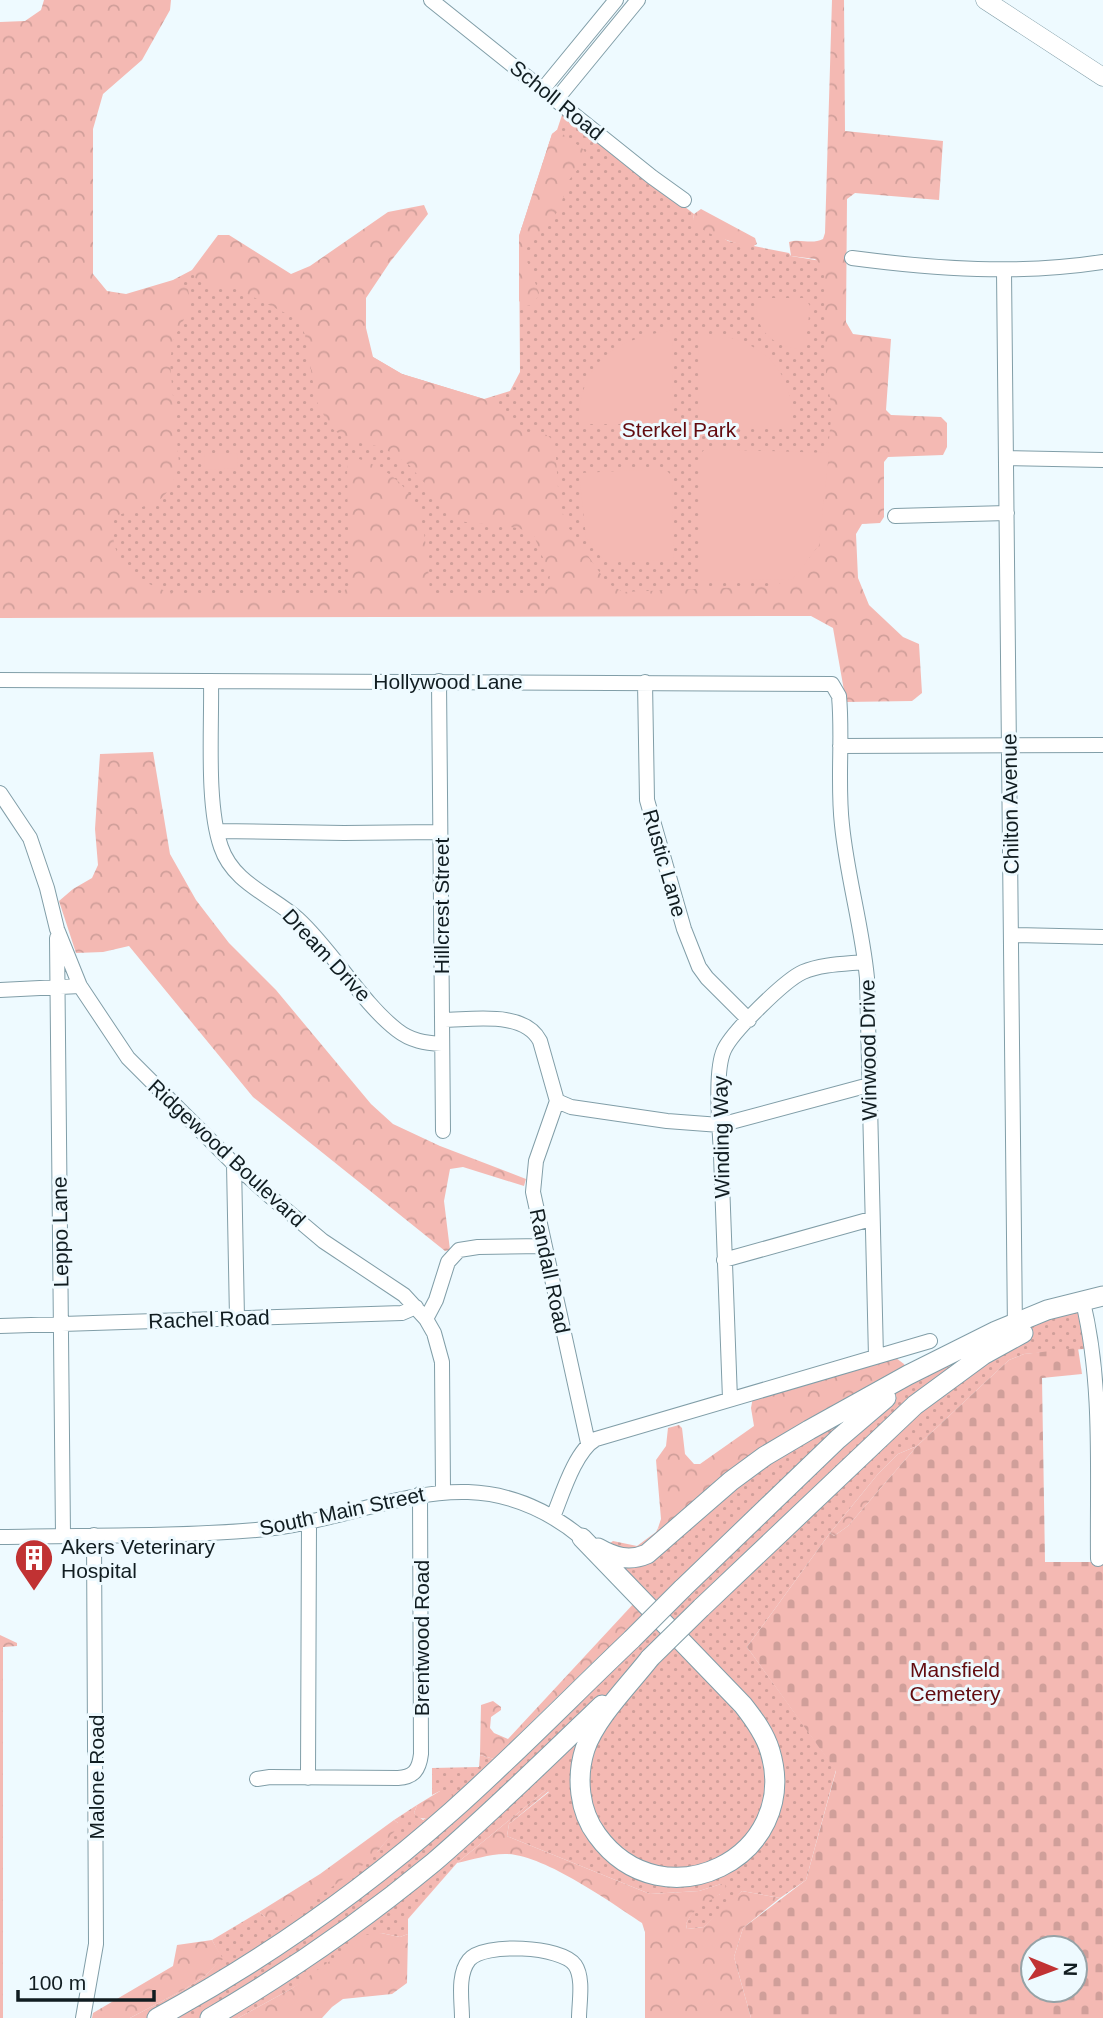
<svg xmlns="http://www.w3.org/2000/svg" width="1103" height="2018" font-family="Arial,sans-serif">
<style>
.grass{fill:url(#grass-dots)}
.forest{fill:url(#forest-crowns)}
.cemetery{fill:url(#cemetery-stones);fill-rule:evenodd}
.garden{fill:#f4b9b3}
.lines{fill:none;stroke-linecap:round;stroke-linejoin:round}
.minor-casing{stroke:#819ea8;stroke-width:16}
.major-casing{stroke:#819ea8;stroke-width:19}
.highway-casing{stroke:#819ea8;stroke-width:21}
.minor{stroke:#fff;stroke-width:14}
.major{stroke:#fff;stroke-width:18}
.highway{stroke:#fff;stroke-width:19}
.highway-bridge-casing{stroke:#819ea8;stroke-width:21;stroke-linecap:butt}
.highway-bridge{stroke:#fff;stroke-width:19}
.labels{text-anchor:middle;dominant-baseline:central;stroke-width:6;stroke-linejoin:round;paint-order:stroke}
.street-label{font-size:21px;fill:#111d21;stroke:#eefaff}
.park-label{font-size:21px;fill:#620b0f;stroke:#eefaff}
.poi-label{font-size:21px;fill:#111d21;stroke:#eefaff;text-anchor:start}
</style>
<defs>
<pattern id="grass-dots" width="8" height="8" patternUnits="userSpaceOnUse" patternTransform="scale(1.75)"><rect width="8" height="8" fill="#f4b9b3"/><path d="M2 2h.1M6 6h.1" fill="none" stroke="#d09f9a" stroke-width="1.8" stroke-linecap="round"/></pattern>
<pattern id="forest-crowns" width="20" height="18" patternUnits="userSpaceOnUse" patternTransform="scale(1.75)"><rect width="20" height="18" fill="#f4b9b3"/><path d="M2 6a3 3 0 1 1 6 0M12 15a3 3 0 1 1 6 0" fill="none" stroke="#d09f9a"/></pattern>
<pattern id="cemetery-stones" width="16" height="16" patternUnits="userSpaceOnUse" patternTransform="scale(1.75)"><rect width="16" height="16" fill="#f4b9b3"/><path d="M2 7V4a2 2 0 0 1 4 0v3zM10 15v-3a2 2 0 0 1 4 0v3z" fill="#d09f9a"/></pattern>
</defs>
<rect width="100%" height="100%" fill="#eefaff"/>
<path class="grass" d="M563,112l131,102 -1,5 35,22 61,12 2,3 54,9 5,332 -773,6 96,-323 19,-10 93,17 88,70 29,17 82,25 26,-8 10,-19 -1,-136 33,-102 5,-4z
M1089,1294l7,54 -72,6 -15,6 -92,86 -19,8 -20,20 -48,59 -83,114 89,123 -30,110 -26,18 -38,-7 -38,36 -17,2 -1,-5c8,-17 18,-22 34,-30l1,-10 -22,7 -49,3 -143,-58 2,-12 40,-32 -3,-2 -89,73 -49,56v15l-8,3 -19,-4 -90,56 -53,29h-108l55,-29 20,-13 17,-17 -10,-19 47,-28 6,5 113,-66 19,-24 1,-4 -4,-3 23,-15 -3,8 9,7 28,-19 -11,-10 -8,4v-27l47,-1 1,-12 14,4c50,-48 102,-95 145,-148l-33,-65 7,-5 24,5 19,-14 2,-4 3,4 81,-68z"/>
<path class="forest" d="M44,0h127l-1,10 -28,50 -39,34 -10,35v145l14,17 19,3 47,-14 15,9 3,17 -18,34 -3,23 9,100 -8,25 -12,13 -46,16c-4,47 20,63 61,77h168l7,-9 -2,-120 9,-7c70,23 69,71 74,134l4,3h104l10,-6 2,-14 -16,-39 -15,-8 -62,-7 -10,-6 -14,-22 -24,-28 -27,-18 -33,-6 -19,-14 -14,-27 -11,-65 -6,-15 -70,-35h-18l-16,-7 -3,-8 26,-35h11l62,39 19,-8 78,-54 36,-7 4,9 -38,48 -24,36v30l7,29 29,17 82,25 25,14 17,19 21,3 8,7 4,61 9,24 39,56 16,9 148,-6 22,-7 26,-34 13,-137 -6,-31 -2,-109 -9,-9 -24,-3 -2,-14c11,-4 22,3 34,-3l2,-6 7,-233h12l1,131 98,10 -4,59 -84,-7 -8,6 -1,123 7,12 38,5 -5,71 5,5 50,2 6,6v24l-4,8 -55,2 -4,5v55l-4,6 -18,1 -6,10 2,44 11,27 34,32 16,7 3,49 -10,8 -66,1 -13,-74 -22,-12 -811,2v-596l25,-1 16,-11z
M557,130l26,19 5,8 -19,23 -10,30 -33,39v9l13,35 -5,12 -9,1 -6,-5v-65l33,-102z
M701,209l54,29 2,6 -5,3c-16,-4 -52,-12 -59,-28l1,-5z
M153,752l17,102 26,46 33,43 47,47 95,114 22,20 47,22 86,33 -2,7 -61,-19 -13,2 -6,32 6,49 -5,1 -192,-154 -124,-151 -26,6 -27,1 -17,-52 14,-12 19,-11 6,-13 -3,-36 5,-75z
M896,1358l8,6 3,6 -246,162 -3,-4 3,-9 -5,-59 10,-14 2,-18 11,-3 3,3 3,26 9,10h6l54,-38 -3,-18 2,-11z
M917,1446l-69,80 -14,10 -4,-3 48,-59 20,-20z
M636,1601l4,10 -23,28 -123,120 -14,-4 1,-50 12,-4 8,6v3l-10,7 -1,11 4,5 14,6z
M0,1635l17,8v3l-14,1v371h-3z
M546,1790l3,1 -40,33 -2,12 143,58 49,-3 22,-7 4,1 1,4c-16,15 -29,13 -40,35l1,5 17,-2 19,-20 19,-16 38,7 -37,30 -9,29 17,61h-106v-86l-3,-9c-32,-21 -99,-69 -137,-69 -16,0 -33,6 -48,9z
M440,1791h9l3,4 -1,6c-10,8 -26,27 -37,12l3,-8z
M394,1820l4,3v4l-20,24 -15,14 -75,53 -23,-1 -6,-5 61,-38z
M381,1933l19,4 8,-3 -1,49 -15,11 -49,5 -11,8 -10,11h-84l53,-29 75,-54z
M212,1940l11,19 -18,17 -20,13 -55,29h-38l1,-5 80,-47 4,-21z"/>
<path class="cemetery" d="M1078,1348l4,26 -40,4 3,184h58v456h-352l-17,-61 9,-29 63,-48 30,-109 -89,-124 83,-114 4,3 14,-10 69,-80 92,-86 15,-6zM1033,1948h42v42h-42z"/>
<path class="garden" d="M756,298h49l5,8 -5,44c-33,-4 -50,-17 -49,-52z
M673,330l-1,87 -6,7h-87c0,-63 37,-85 94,-94z
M699,334c41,-1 83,20 91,64 2,8 1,18 1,27h-84l-9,-7z
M705,449l124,4 -10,92 -26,34 -94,2v-126z
M237,453l1,15 -33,2 -1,-16z
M665,469l7,7 2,85 -71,-1 -17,-23 -7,-64z"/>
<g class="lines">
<g class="minor-casing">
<path id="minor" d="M431,0l221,177 32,23
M543,89l73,-89
M556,100l82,-100
M852,258c84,11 167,17 251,4
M1004,271l11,1061
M1007,458l96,2
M895,516l112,-3
M0,680l832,4 7,12c4,43 -2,86 3,129 5,51 20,101 25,153l9,379
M211,681c1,47 -5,123 10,166 12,36 50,48 77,72 35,32 63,83 99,111 14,11 28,13 45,14
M439,681l4,450
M645,682l2,118 37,129 15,38 8,11 42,42
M840,746l263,-1
M0,793l30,45 17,50 10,41 23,57 48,72 106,106 38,34 51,43 81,54 22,24 8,14 8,29 1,129
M217,831l127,2 96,-1
M1011,935l92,2
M57,938l6,597
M0,990l80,-4
M442,1020c30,0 82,-10 98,21l17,60 14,6 96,14 53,4 149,-40
M557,1101l-21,60 -3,31 55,251
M234,1164l3,154
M724,1260l147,-41
M1083,1302c20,83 14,172 15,257
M426,1319l10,-19 12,-38 11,-12 19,-3 66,-1
M0,1326l402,-13 14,-6
M730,1399c-3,-81 -6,-162 -9,-244 -1,-25 -7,-83 3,-105 8,-18 61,-70 79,-78 19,-8 42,-8 62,-10
M553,1517c9,-22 22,-66 43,-78l334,-98
M0,1537c85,-2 171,0 256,-7 121,-10 213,-85 326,8
M308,1778l1,-256
M257,1779l13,-2 128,1c16,-1 21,-8 23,-24l-1,-260
M83,2018l13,-74 -2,-409
M462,2018c0,-17 -5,-43 7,-58 14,-18 93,-14 106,5 9,13 4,38 4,53"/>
</g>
<g class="major-casing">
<path id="major" d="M985,0l118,77"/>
</g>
<g class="highway-casing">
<path id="highway" d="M582,1538l161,167c11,14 22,29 27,46 32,106 -107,175 -173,84 -18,-24 -21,-58 -12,-86 11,-32 45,-65 65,-91
M598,1548c16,9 31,14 49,6l84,-73 34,-25 44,-26 99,-55 88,-44 51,-21 56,-14
M682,1589l156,-150 48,-41
M701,1608l214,-203 68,-50 40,-22
M157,2018c105,-57 205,-127 295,-207 62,-55 120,-115 180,-172
M210,2018c79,-46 154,-98 224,-156 58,-50 113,-104 168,-157"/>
</g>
<use href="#minor" class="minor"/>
<use href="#major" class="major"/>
<use href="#highway" class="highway"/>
<g class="highway-bridge-casing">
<path id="highway-bridge" d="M632,1639l50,-50
M650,1658l51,-50"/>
</g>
<use href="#highway-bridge" class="highway-bridge"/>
</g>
<defs>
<g id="building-pin" transform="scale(2.0125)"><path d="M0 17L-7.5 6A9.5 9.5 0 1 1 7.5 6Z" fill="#c13233" stroke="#eefaff"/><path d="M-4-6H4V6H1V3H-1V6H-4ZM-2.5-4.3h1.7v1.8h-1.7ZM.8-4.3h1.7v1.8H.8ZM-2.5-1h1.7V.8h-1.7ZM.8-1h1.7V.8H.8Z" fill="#fff"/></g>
</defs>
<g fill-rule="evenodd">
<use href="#building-pin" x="34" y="1558"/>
</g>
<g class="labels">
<g class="street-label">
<text transform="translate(557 100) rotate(39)">Scholl Road</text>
<text x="448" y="681">Hollywood Lane</text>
<text transform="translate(1010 804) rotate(-91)">Chilton Avenue</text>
<text transform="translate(665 863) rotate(74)">Rustic Lane</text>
<text transform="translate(441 906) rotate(-90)">Hillcrest Street</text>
<text transform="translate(327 955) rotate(47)">Dream Drive</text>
<text transform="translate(868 1050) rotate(-91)">Winwood Drive</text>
<text transform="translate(721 1137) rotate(-91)">Winding Way</text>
<text transform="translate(227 1153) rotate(43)">Ridgewood Boulevard</text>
<text transform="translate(60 1232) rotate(-91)">Leppo Lane</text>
<text transform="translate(550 1271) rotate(78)">Randall Road</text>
<text transform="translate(209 1319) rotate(-2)">Rachel Road</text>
<text transform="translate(342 1511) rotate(-12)">South Main Street</text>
<text transform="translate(421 1638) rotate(-90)">Brentwood Road</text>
<text transform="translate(96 1777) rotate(-90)">Malone Road</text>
</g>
<g class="park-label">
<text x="679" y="429">Sterkel Park</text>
<text x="955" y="1669">Mansfield<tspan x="955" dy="24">Cemetery</tspan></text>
</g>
<g class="poi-label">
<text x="61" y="1546">Akers Veterinary<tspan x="61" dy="24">Hospital</tspan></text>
</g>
</g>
<g transform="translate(1054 1969) rotate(91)"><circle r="33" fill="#eefaff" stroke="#96a2a6" stroke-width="2"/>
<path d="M0-5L12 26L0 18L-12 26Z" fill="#c13233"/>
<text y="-10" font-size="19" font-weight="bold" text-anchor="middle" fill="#111d21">N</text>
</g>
<path d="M18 1990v10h136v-10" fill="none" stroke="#111d21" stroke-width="3.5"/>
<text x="28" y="1990" font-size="21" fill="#111d21" stroke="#eefaff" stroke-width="5" paint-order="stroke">100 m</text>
</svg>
